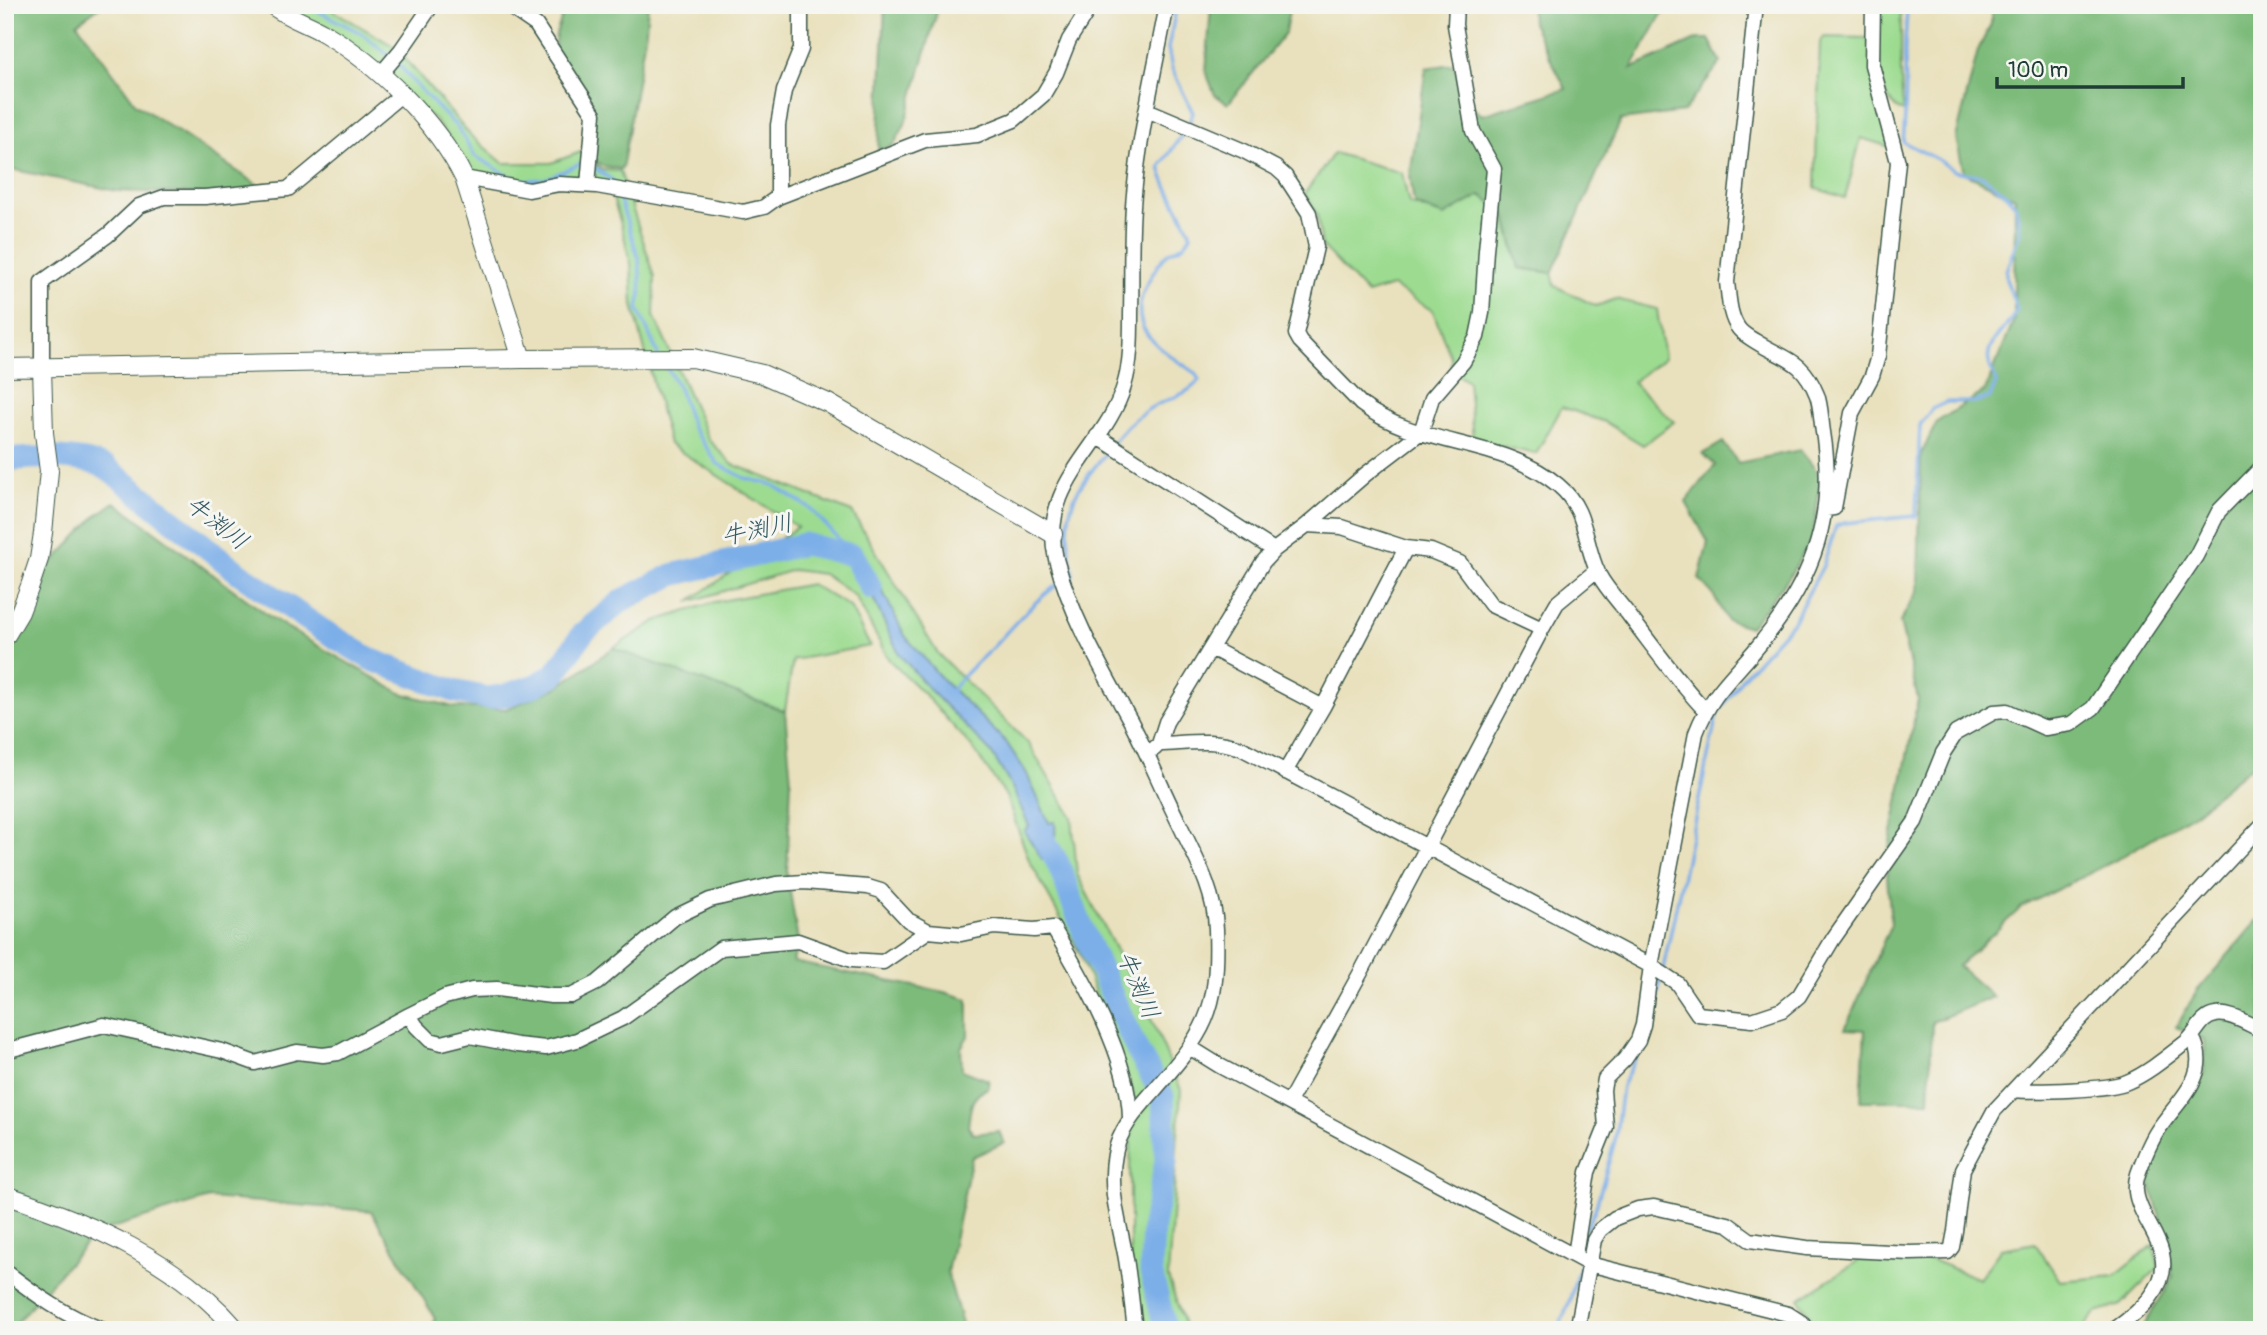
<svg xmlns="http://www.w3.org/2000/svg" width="2267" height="1335" font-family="Pangolin,'Klee One',sans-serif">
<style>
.green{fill:#9cdb90;stroke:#5e8c62;stroke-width:2}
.forest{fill:#7dbb7a;stroke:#4e7c57;stroke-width:2}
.water{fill:#7caee8;stroke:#4e768e;stroke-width:2}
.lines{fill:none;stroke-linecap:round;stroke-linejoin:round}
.stream{stroke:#7caee8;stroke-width:3.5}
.river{stroke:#7caee8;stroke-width:23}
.minor-casing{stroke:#3d5649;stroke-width:17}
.tertiary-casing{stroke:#3d5649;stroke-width:20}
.minor{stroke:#fff;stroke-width:14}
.tertiary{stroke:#fff;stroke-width:18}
.labels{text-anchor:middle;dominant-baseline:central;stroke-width:6;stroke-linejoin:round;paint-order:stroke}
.water-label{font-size:24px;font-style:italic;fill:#365961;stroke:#f6f6f2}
</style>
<rect width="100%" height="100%" fill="#f6f6f2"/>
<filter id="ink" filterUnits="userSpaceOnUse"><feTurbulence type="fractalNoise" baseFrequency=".0143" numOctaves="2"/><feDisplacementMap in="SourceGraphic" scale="14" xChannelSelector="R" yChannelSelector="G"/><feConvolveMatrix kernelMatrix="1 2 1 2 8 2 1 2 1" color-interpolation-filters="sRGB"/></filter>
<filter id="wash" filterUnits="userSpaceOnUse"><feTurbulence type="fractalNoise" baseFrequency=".00686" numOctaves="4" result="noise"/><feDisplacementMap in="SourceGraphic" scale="28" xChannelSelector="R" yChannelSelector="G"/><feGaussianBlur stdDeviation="1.57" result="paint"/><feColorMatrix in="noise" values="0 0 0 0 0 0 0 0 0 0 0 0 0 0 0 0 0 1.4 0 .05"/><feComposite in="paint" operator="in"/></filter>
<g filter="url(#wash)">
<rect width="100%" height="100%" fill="#e9e1bd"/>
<path class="green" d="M283,5h41l71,42 75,88 33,28h48l30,-11 22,18 17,1 35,106 -1,39 55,124 23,24 120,48 86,142 90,89 44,74 5,57 77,151 27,65 -13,187 18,53h-38l-18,-61v-102l3,-75 -53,-138 -51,-94 -23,-64 -35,-50 -46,-51 -36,-35 -34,-64 -32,-22 -30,-4 -105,32 109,-75 -128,-83 -36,-139 -2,-42 -11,-42 -8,-26 -11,-12 -75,3 -55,-12 -10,-20 -28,-36z
M1878,5h17l5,3c3,36 -2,68 4,104 -31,-9 -26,-80 -26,-107z
M1824,37l44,1 22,109 -29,-9 -16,60 -30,-10 5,-146z
M1334,153l68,20 7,31 35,12 37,-21 23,17 15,56 33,5 3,13 41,20 20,-7 41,10 7,49 -32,24 42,40 -31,23 -38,-23 -43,-15 -26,47 -63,-14 -5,-59 -17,-11v-12l-18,-47 -41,-25 -25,8 -45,-48 -5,-31 -12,-22z
M811,584l39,23 20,39 -77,14 -8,51 -172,-63 43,-27 59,-19z
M2035,1243l25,38 54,-5 39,-31 6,22 -38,38 -25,8 -15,17h-263l-19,-31 61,-39h72l47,19 22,-30z"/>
<path class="forest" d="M5,5h97l-25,18 59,81 131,87 -37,4 -113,-4 -107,-22 -5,3z
M566,5h82l-2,25 -24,139 -19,-3 -16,-12 3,-39 -38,-52 4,-29z
M885,5h54l-34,119 -11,21 -16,6z
M1211,5h79l-5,28 -57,71 -13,-9 -9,-23z
M1531,5h60l3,2 1,-2h72l-36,64 67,-30h11l12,23 -38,50 -62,8 -69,153 -33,-5 -14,-56 -24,-17 -37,21 -30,-12 -4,-28 16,-108 27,-4 16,40 13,11 84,-26 -34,-66z
M1991,5h271v752l-66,55 -82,49 -92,46 -64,59 35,31 -61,25 -3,79h-68l4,-71 -20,-1 46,-105 -5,-60 32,-165 -18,-77 18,-32 3,-136 16,-32 48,-31 29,-71 1,-122 -51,-25 -8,-35 22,-88 13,-26z
M1723,442l15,21 62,-13 21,26 -8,61 -24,40 -39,50 -23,-7 -15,-27 -13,-14 9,-37 -22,-40 29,-37 -12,-11z
M115,502l154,114 30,19 102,58 52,14 53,2 50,-21 57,-40 172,63 6,70 -4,92 11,68 -5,21 151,30 24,7v37l-7,12 1,22 26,10 1,7c-20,11 -18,19 -21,40l6,7 25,-3 5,12 -32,14 -25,115 17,58h-533l4,-12 -64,-107 -162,-13 -114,35 -85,97h-5v-690l25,-54 67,-71z
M2262,915v415h-121l32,-52 -6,-37 -18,-62 6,-34 8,-19 41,-51 1,-35 -29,-13 21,-36z"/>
<path class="water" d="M853,555l23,23 29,58 37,43 64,63 20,30 23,51 6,-1c1,13 -1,29 3,41l-11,-6 -5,2 -18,-28 5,-5 -16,-37 -22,-37 -61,-62 -31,-36z"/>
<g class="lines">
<path class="stream" d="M306,5l55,28 29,23
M1177,5l-9,43 4,21 21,44 -4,9
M396,61l21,25 41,42 17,28 42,25 28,-2 35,-15 5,1
M593,167l19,13 2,4
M618,194l21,65 2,34 -3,16 20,45
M664,363l15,25 13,39 26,37 27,14 28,7 38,24 42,46
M1113,443c9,-13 19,-23 33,-32 17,-12 41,-14 53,-31l-4,-7c-33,-24 -71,-41 -49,-87 5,-10 13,-24 21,-32 11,-9 14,-2 24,-19 -9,-24 -25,-43 -31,-68l26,-38
M1066,579l7,-4c-5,-25 -9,-52 1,-76 7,-18 24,-35 35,-50
M950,694c11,-20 30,-33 45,-49 21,-23 39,-44 65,-62
M1663,969l54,-255 26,-37 50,-55 30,-56 13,-40 8,-3 72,-7 4,-91 12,-16 15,-7h29l14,-5 6,-14c-1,-8 -6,-14 -7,-21 -5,-21 22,-35 28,-53l-11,-30v-8l14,-39 -4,-26 -11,-13 -23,-17 -27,-5 -18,-12 -34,-17c3,-28 3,-55 2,-82 -1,-18 2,-37 2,-55
M1650,1026l12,-50
M1586,1228l9,-18 20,-70 7,-54 21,-43
M1557,1330l11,-24 12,-42"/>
<path class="river" d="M5,460c33,-3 71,-6 102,8l132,105 82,56 51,31 82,31 33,7 19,-3 30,-10 19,-11 28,-41 40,-33 49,-25 132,-31 49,11 18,33
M1043,838l15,25 26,70 53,117 26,46 3,65 -13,64 -2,47 15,58"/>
</g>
</g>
<g filter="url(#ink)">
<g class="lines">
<g class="minor-casing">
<path id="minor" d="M507,5l29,20 58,89 -6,71
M380,75l21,-25 31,-45
M1147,110l97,41 32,17 9,8 24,37 7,34 -20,87 4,7 61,63c57,44 141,34 197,81 31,26 25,58 41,90 8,15 22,29 32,43 24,31 47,64 74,92
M464,178l65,12 30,-6 38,2 146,26 21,-5 14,-10 147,-57 52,-5 37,-15 29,-25 13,-22 13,-33 19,-30 6,-5
M778,197v-72l6,-34 17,-42v-44
M42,368v-86l66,-47 31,-29 25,-9h41l83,-8 113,-94
M1097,436l177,114
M1826,509l8,-1 18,-95 20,-37 6,-20 20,-194 -26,-97 1,-60
M1307,525l35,2 64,21 25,3 29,12 31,42 51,24
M1211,648l112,59
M1159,744c31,-1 52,-6 82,4l410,218 26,17 21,31 54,6 30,-10 17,-14 34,-57 82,-117 28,-69 13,-20 38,-21 13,-1 38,17 26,-4 22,-16 103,-152 23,-45 43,-44
M1154,749l5,-5 7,-22 97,-160 11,-12 33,-25 59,-51 55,-42 11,-34 31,-36 14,-25 5,-24 4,-63 8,-81 -21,-38 -18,-106 1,-20
M1285,772l38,-65 83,-159
M409,1015l36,-18 27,-7 25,-1 54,7h20l26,-13 78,-66 35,-17 66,-16 28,-2 64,5 13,4 27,29 20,11
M1191,1048l29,18 369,198 199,50 14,9 4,7
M5,1051l99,-26 118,26 33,12 42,-11 26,3 15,-2 71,-38 7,11 14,14 12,3 28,-7 47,9 29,3 31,-8 46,-22 98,-70 77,-7 53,19 32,2 45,-31 33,3 33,-7 40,3 19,-2c31,52 76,129 77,190
M2014,1090c21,2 95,0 113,-8 21,-9 40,-25 58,-39 12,-9 15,-26 31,-28 14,-3 33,10 46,15
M1289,1102l72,-130 181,-343 15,-26 40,-33
M1575,1255l13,-83 18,-45 -3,-37 2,-11 20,-20 13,-19 5,-15 8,-59 45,-233c17,-44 41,-59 68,-94 51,-63 72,-126 59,-207 -2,-12 -2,-26 -6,-37 -15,-37 -32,-35 -62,-54 -5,-3 -12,-7 -16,-12 -10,-13 -10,-32 -12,-47l29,-277
M5,1271c31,24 60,45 98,59
M1135,1330c-3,-24 -5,-47 -9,-71 -6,-34 -18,-70 -11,-105 4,-24 21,-43 36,-60 54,-62 68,-80 65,-165 -1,-38 -21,-72 -37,-106 -17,-34 -31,-69 -49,-103 -28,-51 -59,-104 -74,-161 -18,-76 50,-111 68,-173 7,-23 7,-48 7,-71 1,-40 -1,-81 3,-121 6,-63 21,-126 33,-189
M1577,1330l17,-90 6,-10 15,-12 23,-9 16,-2 74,17 22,16 57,8 103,5 38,-1 4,-5 3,-16 8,-62 31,-58 268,-286
M2114,1330c24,-17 56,-43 48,-76 -3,-14 -12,-27 -18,-39 -7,-14 -11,-26 -6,-41 5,-14 12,-32 20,-44 19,-29 55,-55 34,-93"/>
</g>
<g class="tertiary-casing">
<path id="tertiary" d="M272,5c16,13 35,18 52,28 53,31 113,89 140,145l58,181
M5,368l517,-9 171,-1 69,16 66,29 225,131
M5,637l15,-25 10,-26 9,-27 4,-26 6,-62 -5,-38 -2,-65
M5,1195c86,28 172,65 232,135"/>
</g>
<use href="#minor" class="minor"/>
<use href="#tertiary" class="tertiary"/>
</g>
</g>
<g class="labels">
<g class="water-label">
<text transform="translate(217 523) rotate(38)">牛渕川</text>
<text transform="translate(757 530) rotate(-12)">牛渕川</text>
<text transform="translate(1138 985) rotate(67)">牛渕川</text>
</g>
</g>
<rect width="2267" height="1335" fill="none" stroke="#f6f6f2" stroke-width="28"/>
<path d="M1997 77v10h186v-10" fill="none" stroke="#1f3d34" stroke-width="3.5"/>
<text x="2008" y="77" font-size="21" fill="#1f3d34" stroke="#f6f6f2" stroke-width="5" paint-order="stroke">100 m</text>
</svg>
